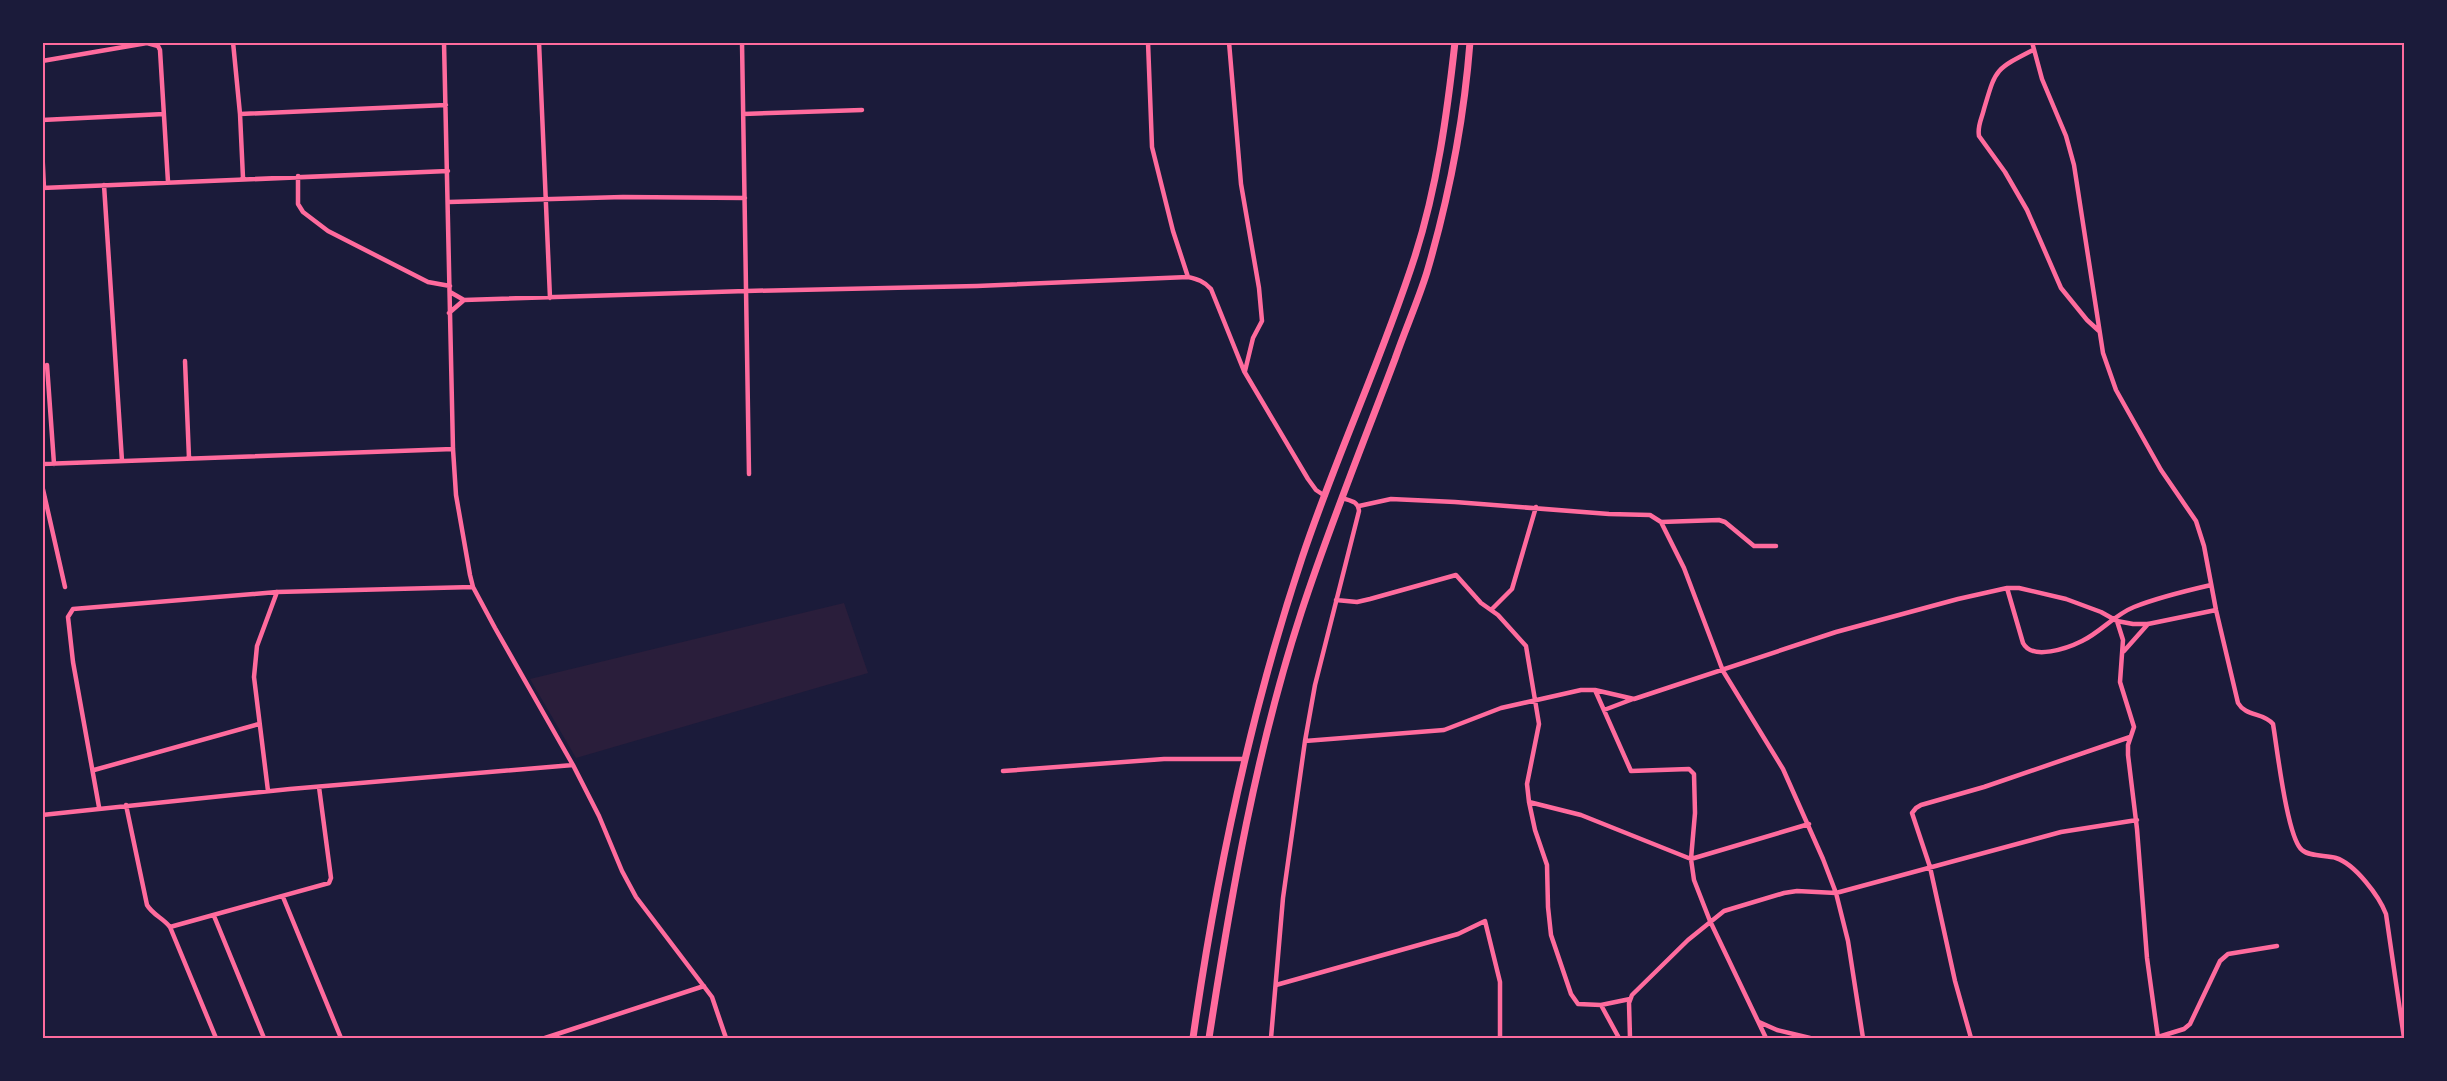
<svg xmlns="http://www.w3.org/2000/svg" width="2447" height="1081" font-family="'Golos Text',sans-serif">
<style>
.green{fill:#2a1e3b}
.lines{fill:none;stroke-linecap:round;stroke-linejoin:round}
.minor{stroke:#ff6b9d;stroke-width:4.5}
.primary{stroke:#ff6b9d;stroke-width:7}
.neatline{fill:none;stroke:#ff6b9d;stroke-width:2}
</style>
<rect width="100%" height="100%" fill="#1b1b3a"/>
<path class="green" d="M844,603l24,70 -292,85 -46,-79z"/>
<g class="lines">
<path class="minor" d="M233,42l7,72 3,64
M444,42l9,407 3,46 14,80 3,12 22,41 78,137 26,51 23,55 14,26 76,100 14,41
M539,42l11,256
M742,42l7,432
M1148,42l4,105 21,84 15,46
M1229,42l12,142 18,104 3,33 -9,17 -8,33
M2032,42l10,37 24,57 8,29 29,188 13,37 45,80 35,51 8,25 12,64 22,93c8,14 25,9 35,21 4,23 14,114 29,126 8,7 24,5 34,8 19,6 43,38 50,56l18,124
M2033,50c-39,20 -37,19 -49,59 -2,9 -7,17 -5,27l26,36 22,38 34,78 26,32 12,11
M42,61l105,-18 11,3 2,4 8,132
M240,114l206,-9
M743,114l119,-4
M42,120l122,-6
M42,146l2,42
M298,176v28l5,8 25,19 100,51 22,4
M104,185l18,276
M42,188l406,-17
M449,202l174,-5 122,1
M450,292l14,8
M464,300l282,-9 231,-5 211,-9c9,2 16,4 23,12l33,82 64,108 8,11 9,6
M449,313l15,-13
M185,361l4,97
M47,365l7,99
M42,464l411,-15
M42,485l23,102
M1359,506l32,-7 64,3 154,12 41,1 11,7 23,46 39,103 60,98 40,90 13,34 12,48 15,97
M1661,522l58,-2 6,2 29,24h22
M2007,588l16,55c9,18 45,5 59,-2 19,-9 32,-26 52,-34 25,-10 51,-16 77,-22
M1336,600l21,2 13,-3 86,-24 25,28 17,12 28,31 13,78 -12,60 2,18 6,28 12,35 1,42 3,28 20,59 7,10 23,1 29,-6
M1491,610l21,-21 24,-82
M2117,621l6,19 -3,42 14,45 -6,18v10l9,74 10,129 11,80
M2124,651l24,-27
M1595,690l36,81 58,-2 5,5 1,39 -4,46 3,21 16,41 56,117
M1604,710l29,-11
M1305,741l139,-11 57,-22 80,-18h14l39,9 202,-67 122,-33 49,-11h12l47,11 35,13 16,9 16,3h15l68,-14
M94,770l165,-46
M1003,771l161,-12h81
M268,791l-14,-114 3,-31 20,-54
M1529,802l52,13 110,44 118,-35
M126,805l21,100c6,10 16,13 23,22l46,111
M99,807l-26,-145 -5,-45 5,-8 204,-17 196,-5
M42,815l248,-26 283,-24
M283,897l58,141
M214,916l50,122
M170,927l159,-44 2,-5 -12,-91
M1276,985l182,-51 27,-13 15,61v55
M1601,1005l18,33
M1759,1022l18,8 33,8
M2158,1037l26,-8 6,-5 30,-63 8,-7 49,-8
M545,1038l159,-52
M1271,1038l12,-140 22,-157 10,-56 44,-174c-1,-10 -8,-10 -17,-13
M1630,1038l-1,-35 3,-8 56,-55 36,-29 60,-18 13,-2 39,2 225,-61 76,-12
M1971,1038l-16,-57 -25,-114 -18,-54 4,-5 5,-3 63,-18 146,-50"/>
<path class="primary" d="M1193,1038c23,-162 57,-324 109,-480 34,-102 80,-199 113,-302 22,-69 32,-141 40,-214
M1209,1038c22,-143 47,-287 92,-425 28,-86 62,-169 94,-254 10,-29 23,-58 32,-87 22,-75 37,-152 43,-230"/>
</g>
<rect width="2447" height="1081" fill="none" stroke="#1b1b3a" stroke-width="88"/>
<rect x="44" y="44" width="2359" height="993" class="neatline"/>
</svg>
